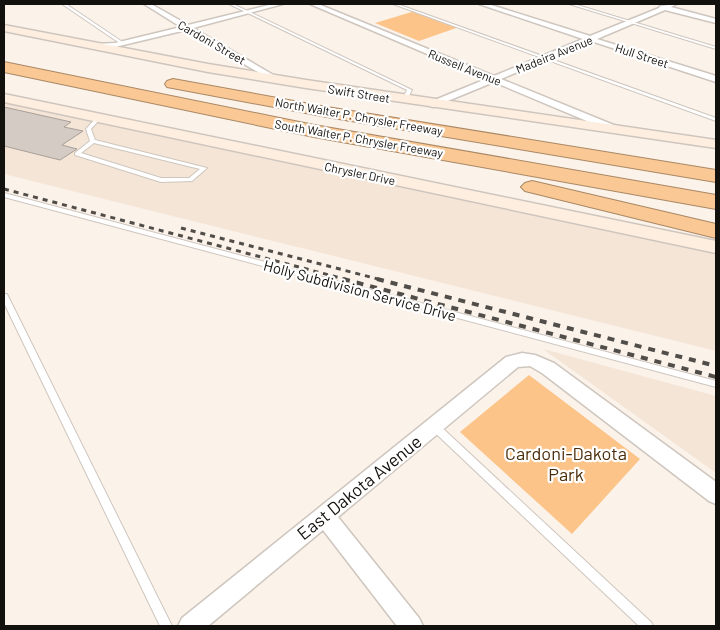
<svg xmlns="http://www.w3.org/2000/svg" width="720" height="630" font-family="Barlow,sans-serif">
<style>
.built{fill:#f4e5d7}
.green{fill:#fcc489}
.building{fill:#d4ccc4;stroke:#a8a098}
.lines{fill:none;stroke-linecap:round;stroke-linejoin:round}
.lane-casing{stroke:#cec6be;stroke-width:2}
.street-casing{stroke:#cec6be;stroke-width:3}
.secondary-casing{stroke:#cec6be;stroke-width:3}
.highway-casing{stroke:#a98865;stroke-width:2}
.lane{fill:#fff;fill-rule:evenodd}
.street{fill:#fff;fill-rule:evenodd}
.secondary{fill:#feeedf;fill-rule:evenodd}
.highway{fill:#fac894;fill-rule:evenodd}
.rail-far1{stroke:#514d49;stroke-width:3;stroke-dasharray:5 5;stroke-linecap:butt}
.rail{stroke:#514d49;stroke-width:4;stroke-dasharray:7 7;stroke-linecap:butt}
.labels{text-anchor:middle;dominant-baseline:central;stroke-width:4.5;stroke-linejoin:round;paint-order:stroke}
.far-street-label{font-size:12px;fill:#13110e;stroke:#fff}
.street-label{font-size:15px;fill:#13110e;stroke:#fff}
.near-park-label{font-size:18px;fill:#4a2d0a;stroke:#fff}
.near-street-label{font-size:18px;fill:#13110e;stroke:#fff}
</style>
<rect width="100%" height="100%" fill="#fbf2ea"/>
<path class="built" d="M4,102l712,150v99l-712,-177z
M543,349l173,47v77z"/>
<path class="green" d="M415,11l44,16 -40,14 -44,-18z
M529,375l111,84 -68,75 -112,-102z"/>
<path class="building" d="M4,107l67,15 -7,5 19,4 -21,14 15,4 -17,11 -56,-14z"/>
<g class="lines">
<g class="lane-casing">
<path id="lane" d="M62,4h4l58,39 -3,1z
M229,4h4l179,86 -6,11h-4v-1l5,-10z
M393,4h4l319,114v3z
M569,4h5l142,43v2z
M97,117l4,1 -10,11 4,11 112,28 -15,13 -31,1 -86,-27v-2l15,-12 -4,-12zM94,143l106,26 -11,9h-28l-80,-25z
M4,193l712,188v6l-712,-190z
M4,294h3l1,2 164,330h-12l-156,-323z
M434,422l3,1 214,199 2,4h-14l-208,-197 -2,-3 2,-3z"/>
</g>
<g class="street-casing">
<path id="street" d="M144,4h7l37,21 85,-21h10l-90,24 89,52 -7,2 -89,-52 -71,17 -23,1v-4h3l20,-1 66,-16z
M310,4h8l176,72 89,-37 -104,-35h9l102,32 69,-28 1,-2 17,-2 -6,3 45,12v4l-51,-13 -68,29 119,37v6l-125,-41 -90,38 120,49v4h-8l-119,-50 -61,25 -3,-1v-4l56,-23z
M522,353l13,2 19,8 162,119v22l-7,-3 -167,-128 -12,-7 -12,1 -180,150 81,101 4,8h-26l-74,-96 -115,96h-30l4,-8 324,-261z"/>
</g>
<g class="secondary-casing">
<path id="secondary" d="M4,25l204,39 98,16 410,60v8l-410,-60 -98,-16 -204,-41z
M4,94l712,147v12l-712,-151z"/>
</g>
<g class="highway-casing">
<path id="highway" d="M4,62l310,63 402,70v14l-402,-72 -310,-65z
M173,79l154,28 389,63v12l-389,-65 -160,-30 -2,-3 2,-3z
M532,181l184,43v14l-191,-47 -4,-4 4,-4z"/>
</g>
<use href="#lane" class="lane"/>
<use href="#street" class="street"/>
<use href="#secondary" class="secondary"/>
<use href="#highway" class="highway"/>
<path class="rail-far1" d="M4,189l344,91
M181,228l201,52"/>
<path class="rail" d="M343,279l373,98
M377,279l339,87"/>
</g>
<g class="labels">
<g class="far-street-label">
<text transform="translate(212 42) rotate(30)">Cardoni Street</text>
<text transform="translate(554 54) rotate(-22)">Madeira Avenue</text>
<text transform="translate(642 55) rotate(18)">Hull Street</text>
<text transform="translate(465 67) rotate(22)">Russell Avenue</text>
<text transform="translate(359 93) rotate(9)">Swift Street</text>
<text transform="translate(359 116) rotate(10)">North Walter P. Chrysler Freeway</text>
<text transform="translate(359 138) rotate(10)">South Walter P. Chrysler Freeway</text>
<text transform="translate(360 173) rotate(12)">Chrysler Drive</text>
</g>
<g class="street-label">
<text transform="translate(360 290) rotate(15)">Holly Subdivision Service Drive</text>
</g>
<g class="near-park-label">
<text x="566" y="453">Cardoni-Dakota<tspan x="566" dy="21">Park</tspan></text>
</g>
<g class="near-street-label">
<text transform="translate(359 487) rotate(-39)">East Dakota Avenue</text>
</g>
</g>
<rect width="720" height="630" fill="none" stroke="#13110e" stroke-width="10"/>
</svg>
